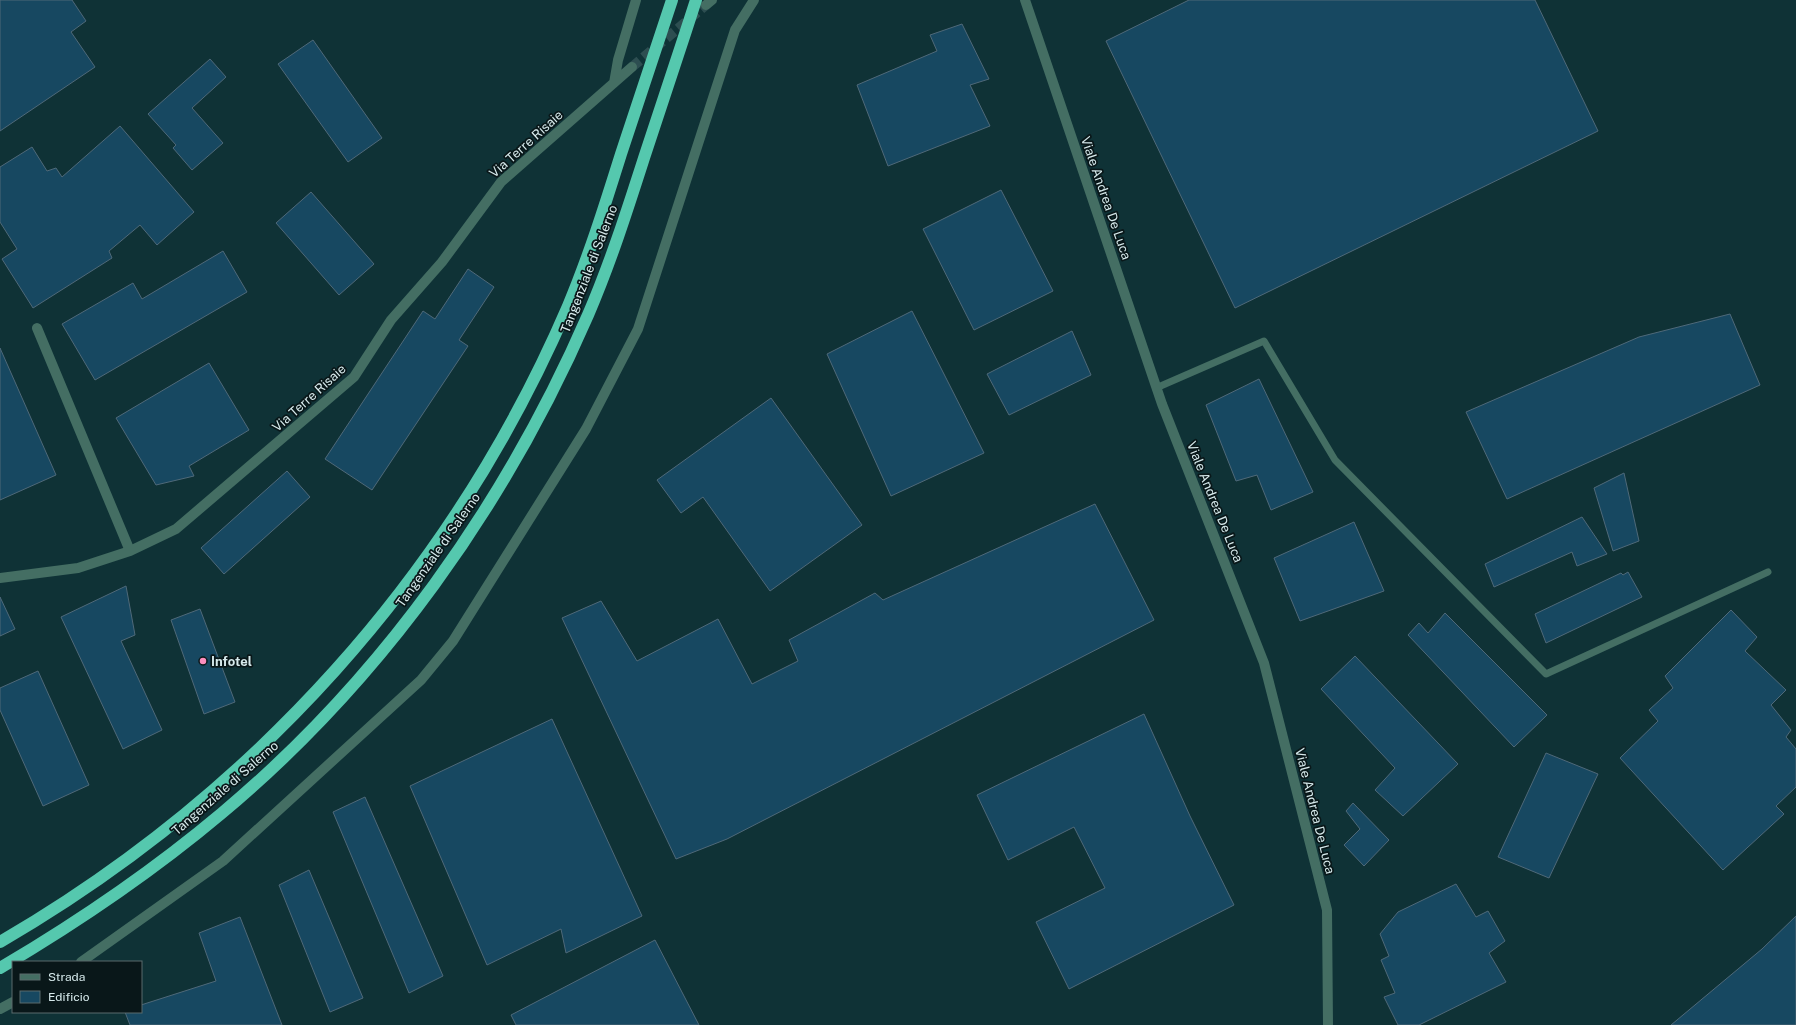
<svg xmlns="http://www.w3.org/2000/svg" width="1796" height="1025" font-family="'Public Sans',sans-serif">
<style>
.building{fill:#174861;stroke:#4f6979}
.lines{fill:none;stroke-linecap:round;stroke-linejoin:round}
.street-tunnel{stroke:#2d4e51;stroke-width:10;stroke-dasharray:10 5;stroke-linecap:butt}
.lane{stroke:#446e63;stroke-width:7}
.street{stroke:#446e63;stroke-width:10}
.highway{stroke:#55c8ae;stroke-width:12}
.poi-dot{fill:#fd8ebe;stroke:#091719;stroke-width:1.5}
.labels{text-anchor:middle;dominant-baseline:central;stroke-width:3.5;stroke-linejoin:round;paint-order:stroke}
.street-label{font-size:13px;fill:#d7eaec;stroke:#091719}
.poi-label{font-size:13px;font-weight:bold;fill:#d7eaec;stroke:#091719;text-anchor:start}
</style>
<rect width="100%" height="100%" fill="#0f3236"/>
<path class="building" d="M0,0h72l14,21 -15,11 24,35 -95,64z
M1189,0h346l63,131 -363,177 -129,-267z
M962,24l27,55 -19,6 20,41 -102,40 -31,-81 80,-34 -7,-16z
M313,40l69,98 -34,24 -70,-98z
M210,59l16,18 -34,31 31,35 -31,27 -19,-22 3,-3 -28,-31z
M120,126l74,86 -37,33 -17,-20 -31,26 3,7 -79,50 -31,-49 15,-10 -17,-27v-55l32,-20 15,24 9,-3 6,9z
M1001,190l52,101 -79,39 -51,-101z
M311,192l63,72 -35,31 -63,-72z
M223,251l24,41 -152,88 -33,-56 71,-41 9,16z
M468,269l26,18 -35,53 9,6 -96,144 -47,-31 98,-148 12,8z
M912,311l72,142 -93,43 -64,-142z
M1730,314l30,71 -253,114 -41,-87 173,-75z
M1072,331l19,44 -82,40 -22,-41z
M0,348l56,127 -56,25z
M209,363l40,67 -60,36 5,10 -38,9 -40,-67z
M1259,379l54,113 -42,18 -14,-35 -21,6 -30,-76z
M771,398l91,127 -92,66 -67,-94 -22,16 -24,-33z
M287,471l23,26 -86,77 -23,-26z
M1624,473l15,68 -26,10 -19,-63z
M1095,504l59,116 -427,219 -51,20 -114,-241 39,-17 36,60 81,-42 34,65 46,-23 -9,-21 86,-47 8,7z
M1582,517l25,37 -30,12 -5,-14 -78,35 -9,-23z
M1354,522l30,69 -84,30 -26,-63z
M1628,572l14,25 -96,46 -11,-29 86,-41 2,2z
M126,586l9,49 -14,6 41,89 -39,19 -62,-132z
M0,597l15,32 -15,7z
M200,609l35,93 -31,12 -33,-94z
M1731,610l26,27 -12,14 41,39 -15,15 20,25 -5,7 10,12v38l-20,19 8,8 -61,56 -103,-112 38,-37 -9,-11 24,-22 -8,-12z
M1445,613l102,102 -33,32 -106,-112 11,-12 9,10z
M1355,656l103,108 -55,52 -28,-26 20,-22 -74,-79z
M38,671l51,114 -46,21 -43,-96v-22z
M1144,714l46,102 44,89 -165,84 -33,-67 69,-34 -31,-61 -66,33 -31,-65z
M552,719l90,197 -76,37 -5,-24 -74,36 -77,-179z
M1546,753l52,21 -49,104 -51,-21z
M365,797l78,179 -34,17 -76,-181z
M1353,803l36,37 -25,26 -20,-21 16,-16 -14,-18z
M309,870l54,128 -33,14 -51,-127z
M1456,884l20,33 12,-6 17,30 -16,12 17,29 -87,43h-21l-14,-28 11,-4 -14,-33 8,-4 -9,-22 18,-22z
M1796,916v109h-125l91,-76z
M240,917l42,108h-152l-5,-13h16v-7l75,-24 -17,-48z
M655,940l44,85h-183l-5,-10z"/>
<g class="lines">
<path class="street-tunnel" d="M632,67l74,-62"/>
<path class="lane" d="M1156,388l108,-47 71,119 211,214 222,-102"/>
<path class="street" d="M1025,0l137,404 102,259 63,247 1,115
M706,5l6,-5
M614,83l4,-23 18,-60
M37,328l93,223
M0,578l78,-10 52,-17 46,-22 178,-152 37,-57 51,-58 59,-80 131,-115
M81,962l142,-101 198,-181 32,-39 133,-212 52,-100 97,-299 19,-30
M0,1009l13,-7"/>
<path class="highway" d="M0,942c253,-147 452,-366 568,-636 21,-50 37,-101 53,-152 17,-52 34,-103 51,-154
M0,968c78,-46 153,-97 222,-155 159,-133 284,-309 366,-498 22,-51 39,-104 56,-157 17,-52 35,-105 52,-158"/>
</g>
<circle class="poi-dot" cx="203" cy="661" r="4"/>
<g class="labels">
<g class="street-label">
<text transform="translate(526 144) rotate(-42)">Via Terre Risaie</text>
<text transform="translate(1106 198) rotate(71)">Viale Andrea De Luca</text>
<text transform="translate(589 269) rotate(-69)">Tangenziale di Salerno</text>
<text transform="translate(309 398) rotate(-42)">Via Terre Risaie</text>
<text transform="translate(1215 502) rotate(68)">Viale Andrea De Luca</text>
<text transform="translate(438 550) rotate(-55)">Tangenziale di Salerno</text>
<text transform="translate(225 788) rotate(-41)">Tangenziale di Salerno</text>
<text transform="translate(1315 811) rotate(76)">Viale Andrea De Luca</text>
</g>
<g class="poi-label">
<text x="211" y="661">Infotel</text>
</g>
</g>
<rect x="12" y="961" width="130" height="52" fill="#091719" stroke="#5b6b6d"/>
<rect x="20" y="974" width="20" height="6" fill="#446e63" stroke="#5b6b6d"/>
<text x="48" y="981" font-size="12" fill="#d7eaec">Strada</text>
<rect x="20" y="991" width="20" height="12" fill="#174861" stroke="#5b6b6d"/>
<text x="48" y="1001" font-size="12" fill="#d7eaec">Edificio</text>
</svg>
